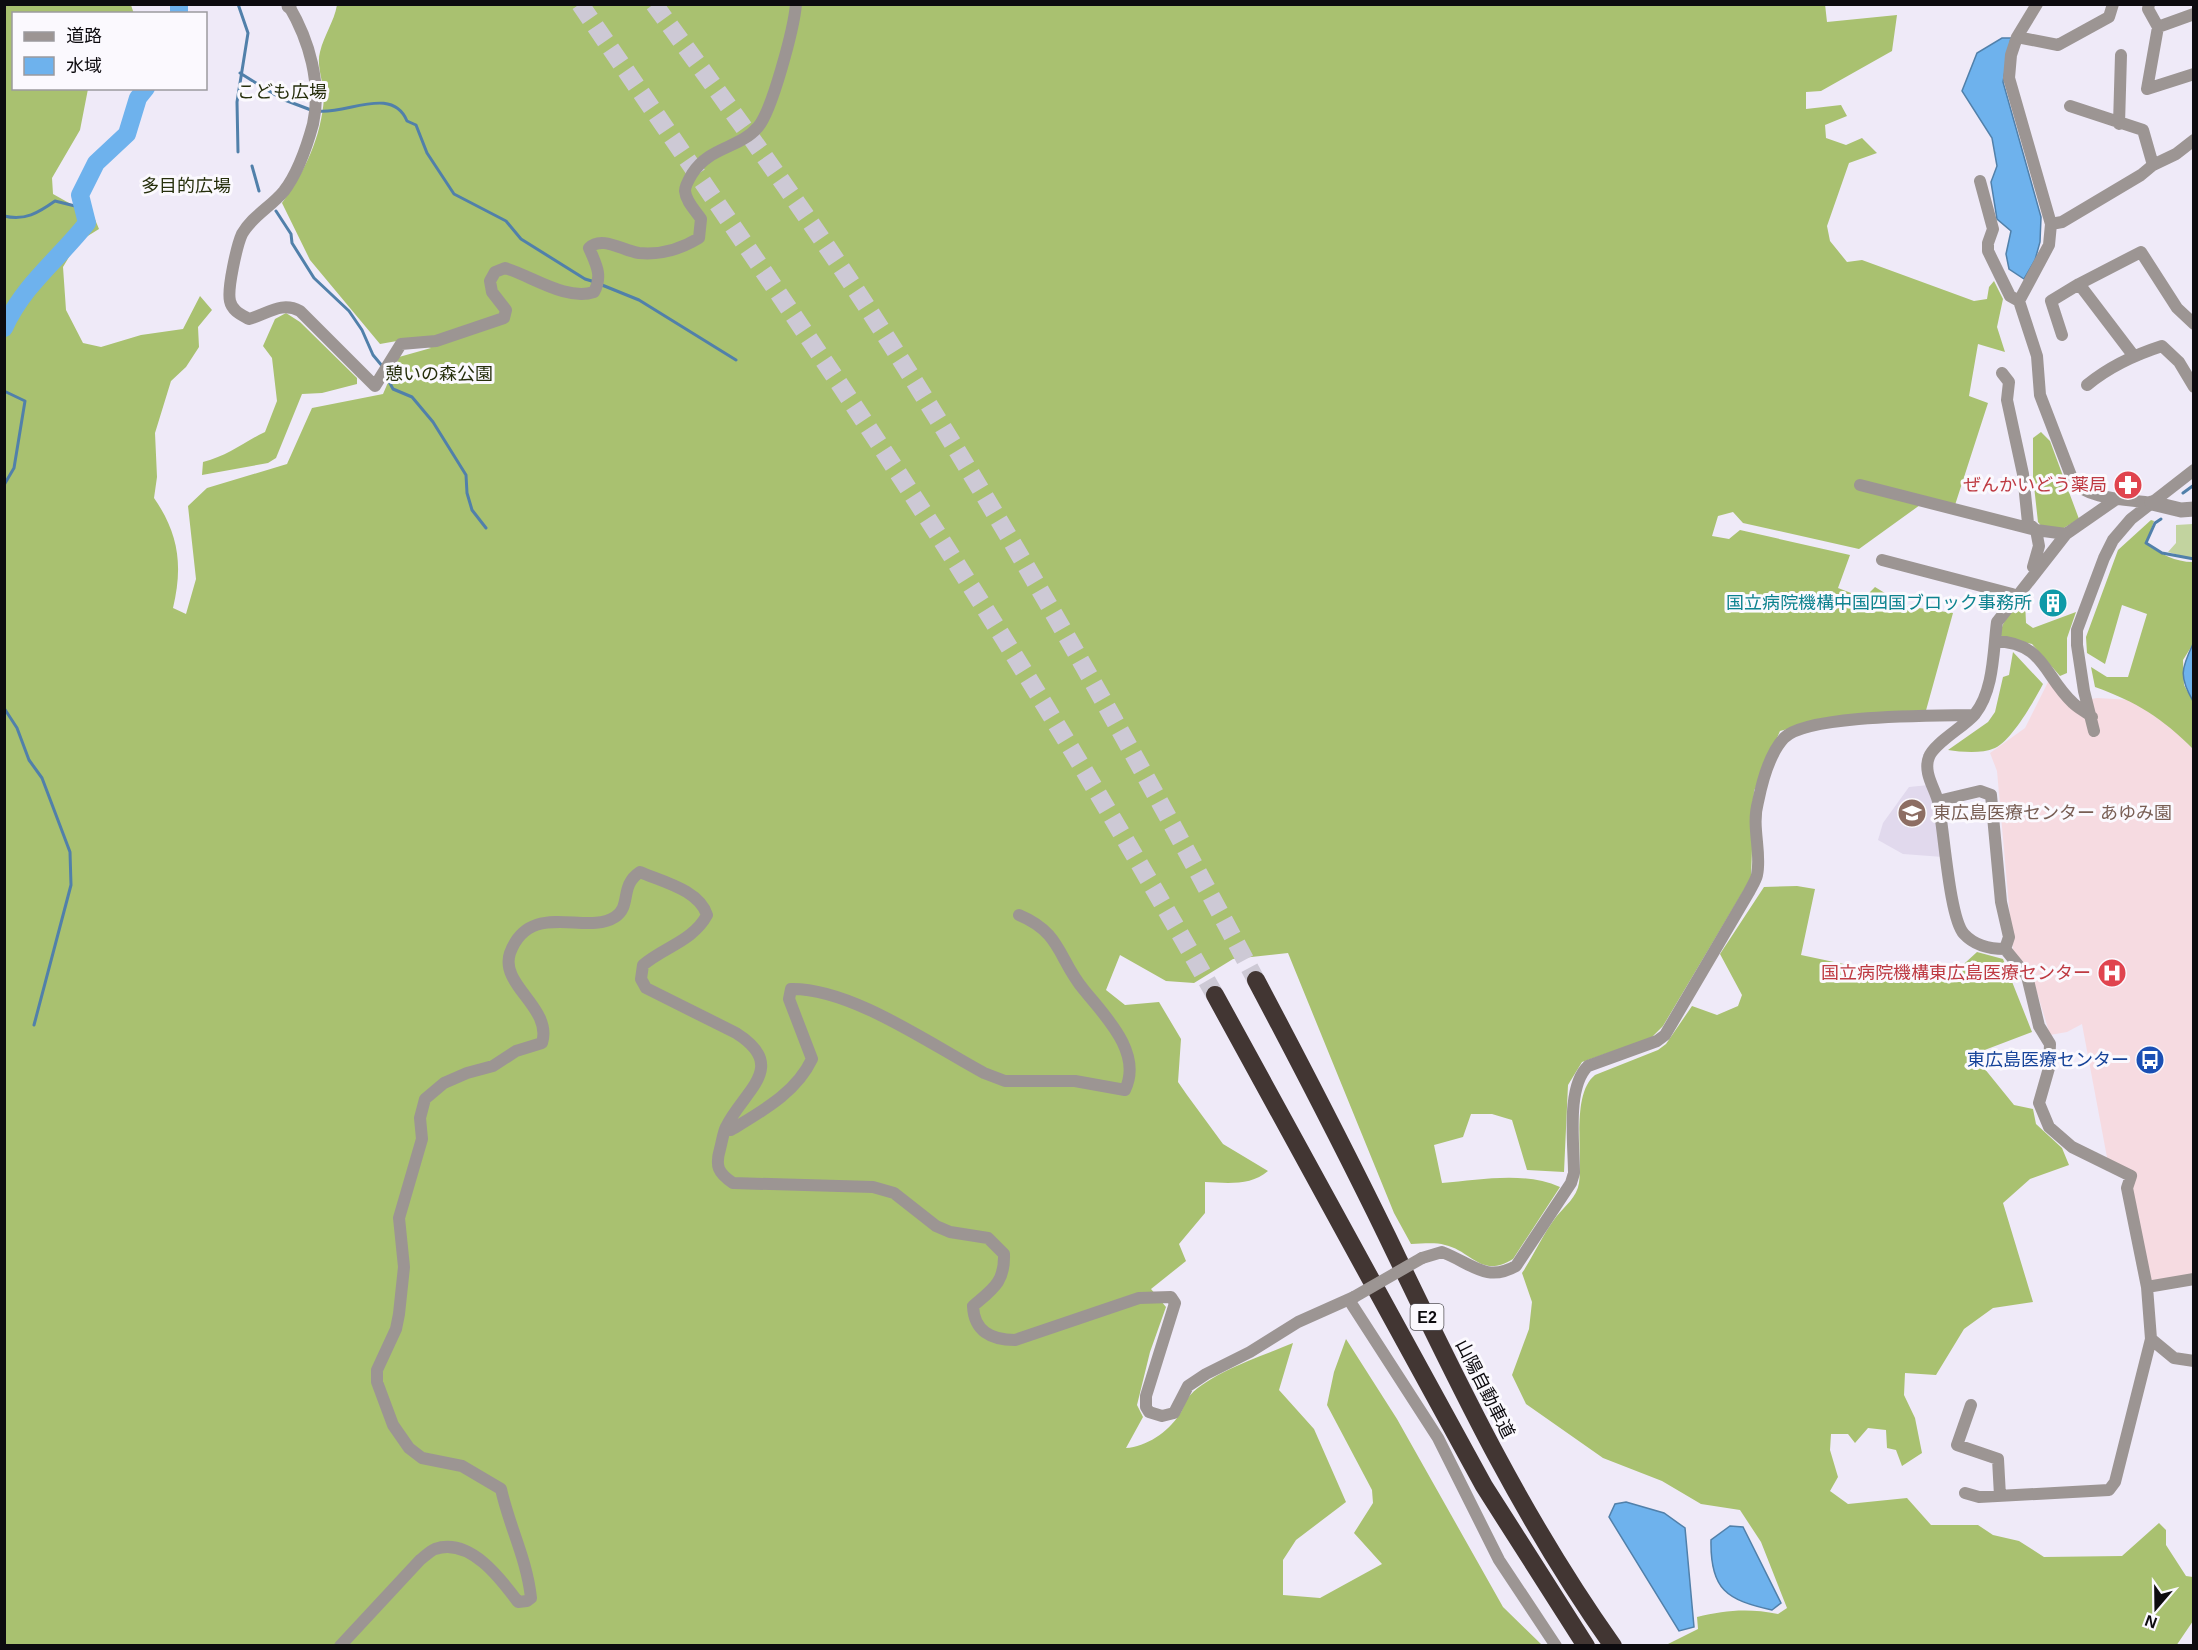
<svg xmlns="http://www.w3.org/2000/svg" width="2198" height="1650" font-family="Helvetica,'Noto Sans JP',sans-serif">
<style>
.built{fill:#e1d9ed}
.medical{fill:#f6dbe1}
.green{fill:#c2d39f}
.forest{fill:#a9c170}
.water{fill:#6eb2ed;stroke:#5180aa;stroke-width:1.5}
.lines{fill:none;stroke-linecap:round;stroke-linejoin:round}
.stream{stroke:#5180aa;stroke-width:3}
.river{stroke:#6eb2ed;stroke-width:18}
.motorway-tunnel{stroke:#cdc9d5;stroke-width:18;stroke-dasharray:18 9;stroke-linecap:butt}
.minor{stroke:#9c9593;stroke-width:12}
.tertiary{stroke:#9c9593;stroke-width:15}
.motorway{stroke:#423633;stroke-width:18}
.minor-bridge{stroke:#9c9593;stroke-width:12}
.labels{text-anchor:middle;dominant-baseline:central;stroke-width:6;stroke-linejoin:round;paint-order:stroke}
.shield{fill:#fbf9fe;stroke:#545257;stroke-width:1.5}
.shield-label{font-size:16px;font-weight:bold;fill:#0d0b0f}
.park-label{font-size:18px;fill:#262f0c;stroke:#fbf9fe}
.health-label{font-size:18px;fill:#be3a42;stroke:#fbf9fe;text-anchor:end}
.culture-label{font-size:18px;fill:#0d838f;stroke:#fbf9fe;text-anchor:end}
.education-label{font-size:18px;fill:#785e54;stroke:#fbf9fe;text-anchor:start}
.transit-label{font-size:18px;fill:#164399;stroke:#fbf9fe;text-anchor:end}
.street-label{font-size:18px;fill:#0d0b0f;stroke:#fbf9fe}
</style>
<rect width="100%" height="100%" fill="#efeaf8"/>
<path class="built" d="M1929,785l14,72 -40,-3 -25,-14 5,-17 26,-36z"/>
<path class="medical" d="M2049,680l19,23 29,-5 35,2 41,29 20,20v530l-43,2 -21,-94 5,-6 -25,-13 -27,-144 -15,8 -17,3 -21,-69 -6,-1 -10,-14 -16,-180 -7,-18 35,-25z"/>
<path class="green" d="M2193,524v33l-4,1 -21,-6 8,-9v-18z"/>
<path class="forest" d="M1825,4l2,18 70,-7 -5,36 -71,40 -15,1v17l35,-4 6,11 -22,9 1,13 20,7 16,-7 15,15 -28,10 -22,63 3,15 17,21 15,-2 112,41 13,-2 2,-12 5,-6 9,18 -6,28 8,25 -27,-8 -9,52 19,7 -33,102h-35l-61,44 -116,-26 -10,-11 -15,4 -6,20 17,3 11,-9 110,25 -12,33 26,10 11,-11 31,19 47,7 -28,101 -126,12 -19,5 -26,60 -3,87 -88,148 -12,12 -69,24 -14,23 -4,87 -37,-2 -15,-50 -20,-6h-21l-8,23 -29,8 8,38c39,-3 81,-12 118,4l-47,72c-32,20 -41,-8 -68,-14 -11,-3 -23,-1 -34,-1l-17,-31 -106,-260 -55,6 -39,24 -28,-2 -46,-26 -14,35 19,15 34,-3 22,37 -3,43 9,13 36,49 45,27c-17,15 -41,12 -63,11v31l-26,31 7,17 -35,28 15,18 -16,45 -13,53 6,12 -17,31c20,-1 42,-16 53,-33 4,-5 5,-12 8,-16 18,-25 78,-44 106,-56l-14,47 35,39 32,73 -50,38 -13,20v35l37,3 62,-34 -28,-31 19,-30 -1,-13 -45,-85 7,-33 12,-33 51,80 106,188 39,38 -1537,1v-1641h126l3,9h-120v74l74,1 -8,41 -28,48 1,16 41,23 5,12 -21,13 -15,25 3,43 17,33 18,4 40,-12 42,-6 17,-33 12,14 -14,17 1,20 -13,20 -15,14 -16,52 2,44 -3,21c25,36 29,68 19,110l13,6 10,-35 -8,-73 19,-18 80,-24 25,-56 71,-14 16,-37 32,-9 -23,-9 -28,5 -70,-84 -28,-57c23,-32 39,-65 42,-105 0,-15 -8,-32 -4,-46 4,-17 14,-30 17,-47z
M286,313l14,9 57,56v6l-35,9 -20,1 -26,64 -8,5 -66,12 1,-13c25,-6 39,-19 62,-30l12,-31 -5,-43 -9,-12 12,-27z
M2041,432l9,9 29,78 -17,10 -19,-1 -5,-6 -5,-45v-39z
M2151,520l3,1 -8,23c15,10 29,18 47,18v82l-10,16 1,25 9,16v48c-31,-31 -56,-47 -98,-62l-4,-20 16,10h21l19,-63 -25,-9 -17,59 -18,-11 -1,-16 32,-87z
M2025,601l1,22 7,5 43,-16 -9,26v35l-7,3 -28,-32 -30,-7 -2,-3c3,-15 12,-24 25,-33z
M2013,652l30,32c-9,17 -31,56 -48,64 -14,6 -33,4 -47,2l40,-28 7,-10 8,-35 6,-2z
M1797,886l18,3 -14,66 52,11 75,-2 25,10 24,-22 26,7 29,73 -50,19 2,17 30,37 19,4 3,15 26,24 7,17 -39,14 -27,24 30,99 -40,6 -29,21 -28,46 -31,-2 -1,22 11,23 7,35 -20,13 -6,-16 -9,-2 -1,-18 -18,-2 -13,15 -7,-9h-17l-1,16 8,27 -8,14 18,13 59,-6 24,27h47l15,10 26,6 25,16 78,-1 37,-33 7,7v15l20,31 7,1v44l-17,25 -510,-1 32,-16 -1,-12c28,-7 52,-9 81,-3l9,-6 -26,-66 -21,-32 -39,-6 -39,-23 -59,-23 -77,-54 -14,-29 17,-46 3,-27 -10,-29c12,-18 21,-39 34,-56 9,-11 21,-20 23,-34 4,-29 -8,-89 16,-108l63,-25 8,-6 26,-38 25,9 21,-9 4,-11 -22,-41 44,-67z"/>
<path class="water" d="M2002,38h9l-8,44 38,135 -1,25 -5,18 -11,19 -15,-10 -3,-15 5,-23 -14,-12 -6,-37 6,-16 -5,-28 -30,-47 15,-38z
M2193,644h1l-1,57c-14,-24 -12,-32 0,-57z
M1626,1502l38,11 21,15 9,99 -15,4 -70,-114 6,-13z
M1730,1526l13,1 38,76 -9,7c-45,-10 -62,-20 -61,-70z"/>
<g class="lines">
<path class="stream" d="M240,73l42,26 29,11
M318,111c28,4 74,-26 89,10l9,4 11,28 27,41 52,27 15,18 64,40 10,3
M238,152l-1,-50 11,-69 -10,-29
M252,166l7,25
M276,211l15,23 1,9 22,35 35,33 13,19 11,25 10,12
M4,216c21,5 34,-3 51,-15l24,6 2,-4
M602,285l37,15 97,60
M386,376l7,13 19,8 21,25 33,53 1,18 5,17 14,18
M4,391l21,10 -11,67 -10,17
M2183,493l11,-8
M2161,519l-6,4 -9,20 16,10 32,6
M4,708l13,20 12,32 13,18 28,74 1,33 -37,140"/>
<path class="river" d="M179,14v-10
M4,328c20,-44 54,-68 83,-105l-7,-28 16,-32 31,-29 11,-36 8,-10"/>
<path class="motorway-tunnel" d="M580,4c130,189 261,377 383,570 88,138 171,279 252,421
M654,4c80,109 159,218 231,331 134,210 254,426 371,645"/>
<path class="minor" d="M2149,4l-1,5 10,18 -11,62 47,-15
M289,6c20,34 33,78 24,118 -6,22 -16,50 -29,67 -13,16 -32,25 -42,43 -5,11 -15,55 -12,67 2,10 12,14 19,18 19,-5 32,-18 51,-8l75,75 26,-42 35,-3 68,-23 2,-8 -14,-18 -2,-11 5,-9 10,-4c27,8 61,33 89,24 9,-16 2,-28 -5,-44 13,-13 34,3 50,5 21,2 42,-4 60,-15l2,-19c-5,-8 -15,-17 -16,-28 0,-5 4,-12 7,-17 18,-28 47,-25 66,-47 14,-16 36,-99 38,-123
M2158,27l36,-13
M2017,37l41,8 51,-28 4,-13
M2070,106l73,24 10,35
M2119,124l2,-69
M1980,181l13,48 -5,14v8l22,45 9,5 18,55 3,39 33,86c14,19 57,18 79,22
M2051,224l11,-2 79,-47 12,-10 23,-11 18,-14
M2019,301l30,-56 2,-21 -42,-146 2,-23 6,-18 20,-33
M2062,335l-11,-34 28,-17
M2133,355l-54,-71 62,-32 36,56 17,16
M2002,373l7,9 -2,18 16,74 5,49 8,7 3,16 -6,21 4,4
M2087,385c23,-19 47,-30 75,-39l17,16 15,25
M1860,485l176,45 30,4
M1882,560l130,34 4,4
M1995,641c50,2 48,34 78,62 5,5 13,9 19,14
M2094,731l-10,-40 -7,-46v-15l27,-72 9,-18 18,-21 63,-49
M1938,801l42,-10 11,4 10,107 8,35 -4,12
M726,1127l5,3c31,-19 65,-37 81,-71l-23,-60 2,-10c60,-1 139,55 193,84l21,8h70l50,9c18,-37 -20,-74 -41,-100 -26,-31 -22,-57 -65,-75
M1422,1258l20,-6c29,11 44,31 74,14l55,-83 3,-10c0,-29 -8,-86 14,-107l69,-25 8,-6 84,-143c3,-6 7,-12 8,-17 5,-22 -6,-48 1,-73 4,-20 12,-49 26,-64 24,-24 153,-22 190,-23
M2147,1287l47,-8
M1349,1300l89,138 61,122 57,86
M2151,1339l23,19 20,3
M1971,1405l-14,40 41,14 2,37
M1965,1493l14,4 130,-7 6,-8 36,-143 -4,-52 -20,-99 4,-12 -59,-29 -23,-20 -10,-24 10,-35 1,-24 -11,-18 -12,-50 -22,-27c-15,0 -30,-3 -41,-15 -15,-16 -20,-106 -26,-133 -4,-14 -15,-29 -9,-44 5,-14 35,-30 46,-43 19,-24 18,-62 22,-92l4,-5 65,-83 49,-34
M340,1646l80,-86c4,-3 10,-9 15,-11 35,-12 66,30 83,53l9,-1 4,-3c-4,-39 -22,-72 -30,-109l-39,-23 -40,-8 -13,-10 -16,-23 -16,-43v-12l19,-41 3,-15 5,-47 -5,-49 23,-79 -2,-21 5,-19 19,-16 23,-10 26,-7 23,-15 26,-8c11,-35 -43,-58 -32,-90 20,-54 76,-17 105,-36 17,-11 4,-31 25,-45 23,10 59,18 67,43 -14,26 -43,32 -64,50l-2,14 5,9 90,45c54,34 7,58 -10,94 -3,6 -4,15 -6,22 -5,17 -2,24 13,34l140,4 21,6 42,33 14,6 38,6 16,16c1,28 -11,35 -31,52 1,25 18,34 42,34l124,-42 32,-1 4,6 -29,93v11l3,5 13,4 12,-3 14,-27 18,-12 44,-22 48,-30 56,-25"/>
<path class="tertiary" d="M289,4v2
M2152,503l29,7 13,-1"/>
<path class="motorway" d="M1256,980c45,85 89,170 131,256 69,143 133,279 226,410
M1215,995l269,491 102,160"/>
<path class="minor-bridge" d="M1354,1297l68,-39"/>
</g>
<defs>
<g id="pharmacy-disc" transform="scale(1.5)"><circle r="9.5" fill="#e0444e" stroke="#fbf9fe"/><path d="M-2-6h4v4h4v4h-4v4h-4v-4h-4v-4h4Z" fill="#fff"/></g>
<g id="building-disc" transform="scale(1.5)"><circle r="9.5" fill="#0f9aa8" stroke="#fbf9fe"/><path d="M-4-6H4V6H1V3H-1V6H-4ZM-2.5-4.3h1.7v1.8h-1.7ZM.8-4.3h1.7v1.8H.8ZM-2.5-1h1.7V.8h-1.7ZM.8-1h1.7V.8H.8Z" fill="#fff"/></g>
<g id="school-disc" transform="scale(1.5)"><circle r="9.5" fill="#8d6e63" stroke="#fbf9fe"/><path d="M0-5L7-2L0 1L-7-2ZM-4 1L0 2.5L4 1V4Q0 6-4 4Z" fill="#fff"/></g>
<g id="hospital-disc" transform="scale(1.5)"><circle r="9.5" fill="#e0444e" stroke="#fbf9fe"/><path d="M-5-5h3v3.5h4V-5h3V5h-3V1.5h-4V5h-3Z" fill="#fff"/></g>
<g id="bus-disc" transform="scale(1.5)"><circle r="9.5" fill="#1a4fb4" stroke="#fbf9fe"/><path d="M-5-6H5V4H4V6H2V4H-2V6H-4V4H-5ZM-3.5-4V0h7V-4ZM-3.5 1.2v1.5H-2V1.2ZM2 1.2v1.5H3.5V1.2Z" fill="#fff"/></g>
</defs>
<g fill-rule="evenodd">
<use href="#pharmacy-disc" x="2128" y="485"/>
<use href="#building-disc" x="2053" y="603"/>
<use href="#school-disc" x="1912" y="813"/>
<use href="#hospital-disc" x="2112" y="973"/>
<use href="#bus-disc" x="2150" y="1060"/>
</g>
<g class="labels">
<rect class="shield" x="1410.5" y="1304" width="33" height="26" rx="4.5"/>
<g class="shield-label">
<text x="1427" y="1317">E2</text>
</g>
<g class="park-label">
<text x="282" y="92">こども広場</text>
<text x="186" y="186">多目的広場</text>
<text x="439" y="374">憩いの森公園</text>
</g>
<g class="health-label">
<text x="2107" y="485">ぜんかいどう薬局</text>
<text x="2091" y="973">国立病院機構東広島医療センター</text>
</g>
<g class="culture-label">
<text x="2032" y="603">国立病院機構中国四国ブロック事務所</text>
</g>
<g class="education-label">
<text x="1933" y="813">東広島医療センター あゆみ園</text>
</g>
<g class="transit-label">
<text x="2129" y="1060">東広島医療センター</text>
</g>
<g class="street-label">
<text transform="translate(1485 1389) rotate(63)">山陽自動車道</text>
</g>
</g>
<rect width="2198" height="1650" fill="none" stroke="#0d0b0f" stroke-width="12"/>
<rect x="12" y="12" width="195" height="78" fill="#fbf9fe" stroke="#9c9a9e" stroke-width="1.5"/>
<rect x="24" y="32" width="30" height="9" fill="#9c9593" stroke="#9c9a9e" stroke-width="1.5"/>
<text x="66" y="42" font-size="18" fill="#0d0b0f">道路</text>
<rect x="24" y="57" width="30" height="18" fill="#6eb2ed" stroke="#9c9a9e" stroke-width="1.5"/>
<text x="66" y="72" font-size="18" fill="#0d0b0f">水域</text>
<g transform="translate(2156 1608) rotate(200)" stroke="#fbf9fe" stroke-width="4.5" paint-order="stroke">
<path d="M0-4.5L10 22L0 15L-10 22Z" fill="#0d0b0f"/>
<text y="-9" font-size="16" font-weight="bold" text-anchor="middle" fill="#0d0b0f">N</text>
</g>
</svg>
